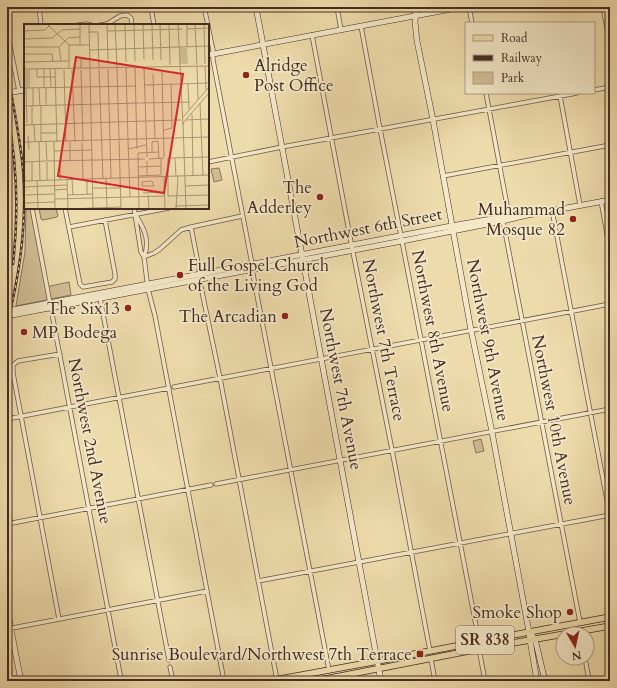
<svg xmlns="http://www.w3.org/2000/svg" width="617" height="688" font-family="Cardo,serif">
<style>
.green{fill:#d1bd94;stroke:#8a745c}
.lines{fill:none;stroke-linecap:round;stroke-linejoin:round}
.street-casing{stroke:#6e5845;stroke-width:5}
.secondary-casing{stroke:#442c23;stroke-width:6}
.primary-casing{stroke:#442c23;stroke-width:7}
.street{stroke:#f4e8c8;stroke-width:3.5}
.secondary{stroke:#f4e8c8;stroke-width:5}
.primary{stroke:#eedbab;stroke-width:5.5}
.rail-casing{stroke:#442c23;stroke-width:2.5}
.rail{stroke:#f4e8c8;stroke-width:1;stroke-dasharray:3;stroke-linecap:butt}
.poi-dot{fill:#8f2418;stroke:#f4e8c8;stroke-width:1.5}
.labels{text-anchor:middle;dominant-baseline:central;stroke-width:3.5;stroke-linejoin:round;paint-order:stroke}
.shield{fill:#f4e8c8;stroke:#796454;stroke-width:1}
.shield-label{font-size:16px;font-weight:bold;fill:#442c23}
.poi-label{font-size:17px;fill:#442c23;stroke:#f4e8c8;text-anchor:end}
.street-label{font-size:17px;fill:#442c23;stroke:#f4e8c8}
.inset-road{fill:none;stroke:#aa9575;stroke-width:1}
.view{fill:#d62828;fill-opacity:0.15;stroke:#d62828;stroke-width:2}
.inset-edge{fill:none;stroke:#442c23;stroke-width:2}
</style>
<rect width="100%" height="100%" fill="#eedbab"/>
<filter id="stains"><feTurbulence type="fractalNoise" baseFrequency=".005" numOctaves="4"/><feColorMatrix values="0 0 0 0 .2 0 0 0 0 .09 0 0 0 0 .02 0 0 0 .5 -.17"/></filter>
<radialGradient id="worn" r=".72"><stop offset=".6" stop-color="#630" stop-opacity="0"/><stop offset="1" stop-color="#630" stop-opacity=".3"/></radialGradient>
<path class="green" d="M219,168l3,12 -8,2 -3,-13z
M26,208h5l15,79 23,-5 2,13 -55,11 9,-54z
M39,208h17l2,8 -1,1 -14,3 -2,-1z
M481,439l3,12 -8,2 -3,-12z"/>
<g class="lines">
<g class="street-casing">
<path id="street" d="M39,7l2,18
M151,7l3,18
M204,7l4,18
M337,7l4,23
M469,7l3,16
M603,7l7,38
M78,25l8,-1 5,1
M100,25l7,-1 13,-8 7,-1 4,3 1,7
M208,26l5,24v10l39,204
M361,26l19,103 21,107 78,405
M7,31l12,60
M312,35l39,207 41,208 38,201
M594,90l16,-3
M486,93l23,123
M560,96l20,109
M208,162l74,-15 295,-54
M443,176l167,-31
M7,182l1,18h-1
M601,201l9,49
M32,208l89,471
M65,208l15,76 3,3 29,-5 3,-3v-5l-10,-54
M134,208l7,44 3,5 4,32 7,27 69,365
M552,210l58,306
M137,217c8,13 13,25 7,40
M503,221l77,401
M69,227l100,-19
M191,227l10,52 -1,3 20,96 57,302
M144,257l10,-4 6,-4 21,-19 10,-3 51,-11
M252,269l77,401
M100,298l69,362
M174,387l436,-83
M7,419l162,-31
M216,484l394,-75
M7,524l204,-39
M258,581l352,-66
M59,619l-46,-246v-8l5,-4 42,-7
M7,629l200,-38
M479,649l6,32
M431,659l4,22
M170,667l3,14
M583,681l6,-1 -4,-22"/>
</g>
<g class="secondary-casing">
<path id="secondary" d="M256,7l125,674
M416,7l-1,15 2,19 16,79 38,210 21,102 37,200 1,8 7,41
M208,55l254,-48
M7,93l18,-3
M7,311l444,-85 58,-10h7
M7,316l395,-75 101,-20 20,-5 87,-16
M7,609l14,72
M529,632l6,7 10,42"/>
</g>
<g class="primary-casing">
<path id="primary" d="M269,681l109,-20 151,-29 81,-15
M315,681l164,-32 131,-23"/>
</g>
<use href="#street" class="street"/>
<use href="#secondary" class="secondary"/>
<use href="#primary" class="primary"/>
<g class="rail-casing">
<path id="rail" d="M7,71c6,33 13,65 16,99 4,51 -3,104 -16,154
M7,111c10,51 12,101 6,153"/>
</g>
<use href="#rail" class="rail"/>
</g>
<g class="poi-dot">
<circle cx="246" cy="75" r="4"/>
<circle cx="320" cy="197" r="4"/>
<circle cx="573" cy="219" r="4"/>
<circle cx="180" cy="275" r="4"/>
<circle cx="128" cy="308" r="4"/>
<circle cx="285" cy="316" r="4"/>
<circle cx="24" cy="332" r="4"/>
<circle cx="570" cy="612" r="4"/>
<rect x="416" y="650" width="8" height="8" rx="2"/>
</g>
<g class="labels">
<rect class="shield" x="456" y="626" width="58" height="28" rx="3"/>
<g class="shield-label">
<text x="485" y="640">SR 838</text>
</g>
<g class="poi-label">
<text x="254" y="65" text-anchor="start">Alridge<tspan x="254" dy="20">Post Office</tspan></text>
<text x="312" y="187">The<tspan x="312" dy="20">Adderley</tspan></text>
<text x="565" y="209">Muhammad<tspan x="565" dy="20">Mosque 82</tspan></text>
<text x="188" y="265" text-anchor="start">Full Gospel Church<tspan x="188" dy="20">of the Living God</tspan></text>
<text x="120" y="308">The Six13</text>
<text x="277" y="316">The Arcadian</text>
<text x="32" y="332" text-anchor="start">MP Bodega</text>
<text x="562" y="612">Smoke Shop</text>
<text x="412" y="654">Sunrise Boulevard/Northwest 7th Terrace</text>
</g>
<g class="street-label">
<text transform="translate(368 228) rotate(-11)">Northwest 6th Street</text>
<text transform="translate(433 331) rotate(79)">Northwest 8th Avenue</text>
<text transform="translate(384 340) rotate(79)">Northwest 7th Terrace</text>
<text transform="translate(488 340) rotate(79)">Northwest 9th Avenue</text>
<text transform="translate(341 389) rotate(79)">Northwest 7th Avenue</text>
<text transform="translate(554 420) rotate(79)">Northwest 10th Avenue</text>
<text transform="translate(90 441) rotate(79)">Northwest 2nd Avenue</text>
</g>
</g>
<g transform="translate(24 24)">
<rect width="185" height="185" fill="#eedbab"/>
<path d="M156,24h7l1,16h-8zM0,46h6v18h-6z" fill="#d1bd94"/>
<path class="inset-road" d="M23,0l22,21h20M56,0v21M65,0l4,185M83,0l1,39M91,0l2,43M101,0l1,38M110,0l1,37M119,0l1,35M128,0l1,36M136,0l1,36M145,0l1,41M154,0l5,101M163,0v23M171,0l2,41M180,0l1,40M163,5l22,-1M0,7l21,-1 6,-6M83,7l75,-2M64,8h10l1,36M0,15l28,-1 10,-8 18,-1M45,21v23M0,23h35l9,-9 12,-1M35,23l2,14M66,26l119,-4M0,30h28l1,8M0,38l45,-1M173,42l1,33M181,42l1,24M57,44v-9h8M93,44l4,141M102,44l2,72M111,44l2,81M120,44l3,89M0,45l185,-3M13,45v8h18M20,45v19M26,45l1,19M31,45l2,73M75,45l4,110M84,45l3,109M40,46l2,72M48,46l3,72M57,46l2,71M138,48l2,85M129,50l2,65M164,60l1,25M121,61l64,-2M0,64l112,-2M2,64l1,35M9,64v18M15,64l1,18M22,64v18M117,79l49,-1M176,79l3,73M0,82l116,-3M8,82v19M17,82v36M168,90l1,62M159,93l26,-30M162,96l23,-1M122,97l35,-1M159,99l26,-30M159,99l3,86M0,101l121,-4M10,101l1,17M140,106l8,-2 -1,-44M17,109h16M4,112l1,14M104,116l2,57M0,118l185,-5M15,118l1,39M22,118l1,19M30,118l1,67M46,118v19M58,118l1,37M104,125l18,-4M30,127l38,-1M128,128v-10l6,-1 1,18M185,133l-41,1v38l41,-1M151,134l1,19M125,135l15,-1M23,137l98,-2M36,137v19M123,137v14M0,138l22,-1M0,138l1,19M8,138v19M23,138v18M114,143l23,-1M114,152l23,-1v-16M140,153l1,32M48,155l1,16M63,155v16M82,155l1,29M43,156l1,29M0,157l185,-6M13,157l1,28M128,157l2,5h-12v-4zM161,162l24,-1M0,163l43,-2M69,164h27M31,166l12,-1M119,169l17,-1M0,171l31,-1M44,171l25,-1M124,171l1,14M31,175l109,-3M0,179l31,-1M151,182l34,-1M41,185l56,-2M115,185l-1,-56 21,-1M152,185l2,-33"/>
<path class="view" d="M52,33l107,17 -19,119 -106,-17z"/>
<rect width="185" height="185" class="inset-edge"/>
</g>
<rect width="617" height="688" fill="none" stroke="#eedbab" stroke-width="24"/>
<rect x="8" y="8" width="601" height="672" fill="none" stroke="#442c23" stroke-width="2"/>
<rect x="12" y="12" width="593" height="664" fill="none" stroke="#442c23"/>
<rect x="465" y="22" width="130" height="72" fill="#f4e8c8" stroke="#ae9d86"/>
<rect x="473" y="35" width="20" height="6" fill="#eedbab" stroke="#ae9d86"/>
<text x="501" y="42" font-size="12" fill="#442c23">Road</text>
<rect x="473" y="55" width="20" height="6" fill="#442c23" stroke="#ae9d86"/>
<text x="501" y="62" font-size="12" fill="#442c23">Railway</text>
<rect x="473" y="72" width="20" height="12" fill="#d1bd94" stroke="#ae9d86"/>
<text x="501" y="82" font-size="12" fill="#442c23">Park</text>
<g transform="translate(575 646) rotate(171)"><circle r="19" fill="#f4e8c8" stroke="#ae9d86"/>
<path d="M0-3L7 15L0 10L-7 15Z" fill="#8f2418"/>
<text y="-6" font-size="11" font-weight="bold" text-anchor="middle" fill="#442c23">N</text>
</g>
<rect width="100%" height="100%" filter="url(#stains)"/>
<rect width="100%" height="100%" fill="url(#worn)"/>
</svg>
